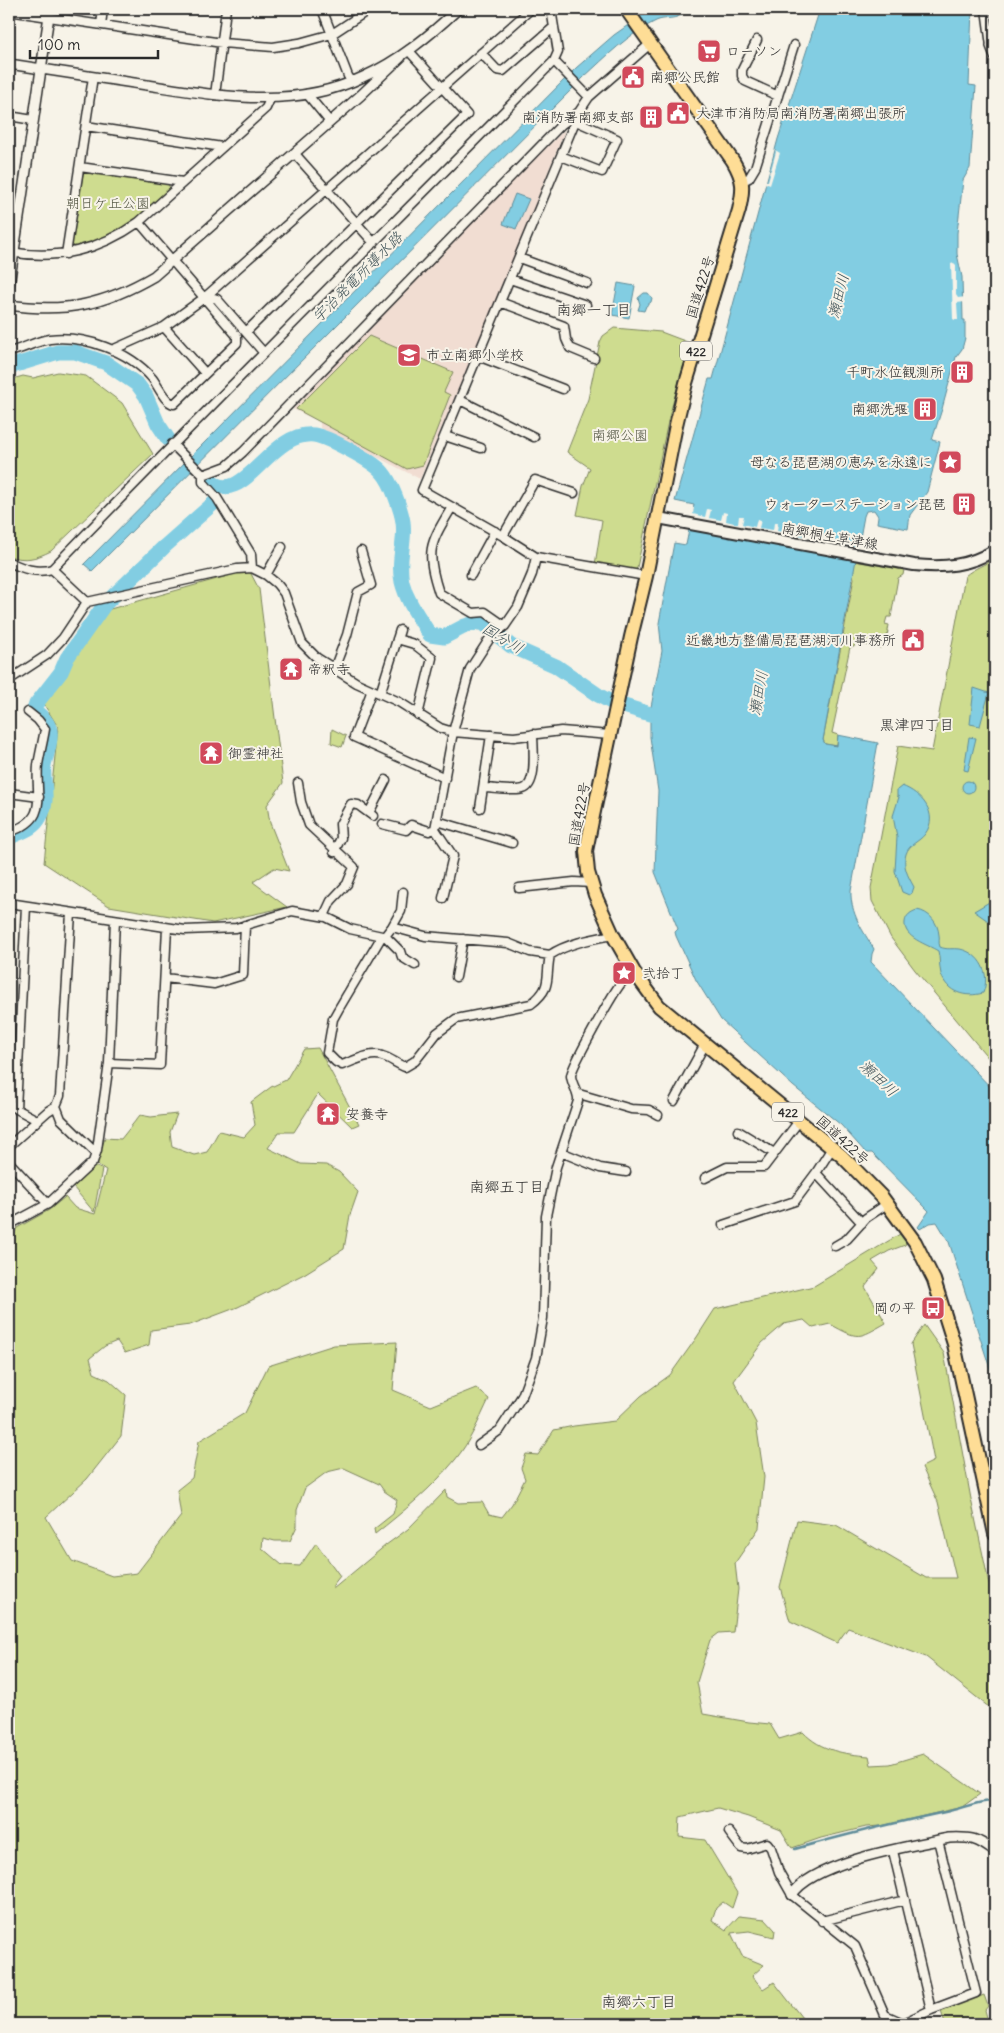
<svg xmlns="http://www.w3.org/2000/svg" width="1004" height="2033" font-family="Delius,'Klee One',sans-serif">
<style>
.built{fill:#f1ddd2}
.green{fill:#cedc8f;stroke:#7c845d}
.water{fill:#82cde2;stroke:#5f8c99}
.pier{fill:#f7f3e8}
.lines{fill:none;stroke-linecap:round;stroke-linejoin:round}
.stream{stroke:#5f8c99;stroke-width:2.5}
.river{stroke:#82cde2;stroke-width:15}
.minor-casing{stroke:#2b2b2b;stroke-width:11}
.tertiary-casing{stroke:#2b2b2b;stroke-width:12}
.secondary-casing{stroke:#2b2b2b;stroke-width:14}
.trunk-casing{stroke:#2b2b2b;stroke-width:16}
.minor{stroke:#f7f3e8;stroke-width:8}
.tertiary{stroke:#f7f3e8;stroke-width:9}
.secondary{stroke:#f7f3e8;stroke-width:10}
.trunk{stroke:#fedd96;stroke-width:12}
.labels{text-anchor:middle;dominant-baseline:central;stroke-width:4;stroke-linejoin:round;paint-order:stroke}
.shield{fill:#f7f3e8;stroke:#686764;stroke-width:1}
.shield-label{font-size:12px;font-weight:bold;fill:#2b2b2b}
.poi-label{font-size:14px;fill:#2b2b2b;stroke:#f7f3e8;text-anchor:start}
.park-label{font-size:14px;fill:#545744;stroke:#f7f3e8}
.street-label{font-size:14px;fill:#2b2b2b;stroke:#f7f3e8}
.water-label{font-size:15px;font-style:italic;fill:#415459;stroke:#f7f3e8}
.neighbourhood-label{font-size:15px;fill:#2b2b2b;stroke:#f7f3e8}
</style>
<rect width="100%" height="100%" fill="#f7f3e8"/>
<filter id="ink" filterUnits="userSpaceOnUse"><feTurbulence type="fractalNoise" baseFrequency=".02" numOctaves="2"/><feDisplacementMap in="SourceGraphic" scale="10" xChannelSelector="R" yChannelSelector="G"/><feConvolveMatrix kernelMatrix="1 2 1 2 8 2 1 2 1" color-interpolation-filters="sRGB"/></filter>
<g filter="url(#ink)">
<path class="built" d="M565,130l-69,170 -76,179 -100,-51v-6l-27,-13 216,-225z"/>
<path class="green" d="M88,171l80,12 2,6 -40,35 -15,10 -38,15 -5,-5 11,-70z
M614,328l47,4 29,11 -21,74 -33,155 -41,-7 7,-45 -25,-5 6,-29 7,-18 -23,-16 21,-53 12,-57 3,-6z
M369,336l84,36 -9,20 6,3 -27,70 -16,4 -111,-60z
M58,372l28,4 36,27 31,51 -102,97c-16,8 -26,10 -42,5v-176l14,-4 10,2z
M995,558v508l-80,-96 -24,-32 -19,-37 -1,-13 27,-142 34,5 33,-175c9,-8 20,-11 30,-18z
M855,561l49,9 -1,5 -5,3 -7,39h-4l-2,7 4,1 -3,17 -5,6 -26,-5 -1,4h-4l-18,86 6,2 -1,11 -12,-2 -2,-4 31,-162 -2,-4z
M249,570l10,19 24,194 -16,22 3,18 19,48 -15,-3 -21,14 34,25 -74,16 -104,-17 -65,-43 14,-136 -18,-29 63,-87z
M332,729l14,7 -4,11 -11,-4z
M318,1048l41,76 -7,3 -34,-33 -24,38h-15l-11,16 33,16 25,1 13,7 19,20 -8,23 -6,34 -40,25 -66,33 -48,18 -39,5 -2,15 -24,8 -8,-12 -12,5 -15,12 4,15 15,7 17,15 -5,41 -34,43 -41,38 26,44 40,15 25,-3 44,-57 -4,-26 15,-12 7,-37 46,-28 23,-47 66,-21 63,-3 -4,48 38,16 45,-18 13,11c-10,21 -19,43 -34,61 -23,28 -52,52 -80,74l-1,-5 19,-15 4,-14 -13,-9 -5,-7 -35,-16 -17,4 -22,16 -8,22v16l-7,15h-15l-12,-3 -1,10 20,17 18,1 16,-23 24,33 -7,9v4l53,-44 22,-16 38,-39 1,7 11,6 24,-1 7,12 13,3 10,-13 13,-25 -4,-11 5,-14 12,1 16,-25 20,-4 41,-5 26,-25 29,-21 27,-38 18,-28 99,-23 86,-52 7,6 -2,5 -16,6 -17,10 7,8 -14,18 21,36c-28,16 -27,17 -56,1l-17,4 -9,-8 -20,4 -22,19 -28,38 22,42 8,54 -5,51 -24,35 3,26 -5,43 -14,1 -9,7 -13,42 6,32 46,8 21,2 9,15 24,-7c18,19 41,22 66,24l2,9 19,-1 33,-10 57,40 -18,13 -81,19 -15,1 -45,11 -29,10 -11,-18 -33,-13 -30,-9 -38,9 -1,20 26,3 32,53 -5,15 -9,-6 -7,6 -4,12 14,10 13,-14 26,3 10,11 -1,7 -25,-6 -18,2 11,23 22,9 -12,11 11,13 11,-7 28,36 3,6h-796v-781l8,-15 32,-18 16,-13 10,11 20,6 11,-44 -10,-6 9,-26 16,1 19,-24 11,2 26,-3 -7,18 2,15 22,8 13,-3 12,-21 25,6 11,-12 -4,-23 20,-15 15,-7 18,-31z
M94,1166l8,3 -8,43 -21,-25z
M924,1325l20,28 27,146 24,113v100l-69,-55 -78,-29 -11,15 -47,-22 -10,-34 17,-67 39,5 90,53h30l-18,-76 -16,-35 12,-6 -23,-117z
M984,1995l4,11 -3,4 3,11 -12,3h-31l-4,-13z"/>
<path class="water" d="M651,9h36c-9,13 -20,7 -31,12 -28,13 -50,36 -72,56l-492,494 -8,-7 492,-496 38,-33z
M820,9h152l-3,76 7,1 -6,82 -7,12 -6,53v21l5,23 1,43h2v18l-3,11 -6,8 -14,52 -10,31 8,2 -13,50 -17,23 -2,14 -31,-6 1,-7 -4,-6 -8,1 -2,5 -41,224 2,4 12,2 1,-11 40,8 -27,148c-1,22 12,40 23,58l-2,5 -1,8 124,130v292l-46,-142 -12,-20 -7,1 -10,6 -2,-2 11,-16 -57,-58h-6l-25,-28 -48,-39 -72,-66 -25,-40 -20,-44 -1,-4 3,-3 -23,-57 3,-81 -8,-54v-18l-19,-7 1,-9 19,4 11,-56 -3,-28 15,-80 12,2 8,-40 -19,-4 34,-122h4l65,-240z
M515,194l14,5 -13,30 -13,-5z
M618,283l17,3 -6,32 -17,-3z
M644,293h4l4,5 -1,4 -5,4 -2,5 -6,-1 2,-6 -2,-6z
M974,688l15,5 -9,33 -10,-2z
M969,737l7,1 -8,33 -4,-1z
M962 787a6 6 0 1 1 12 0a6 6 0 1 1-12 0Z
M902,786c19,7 38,28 23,48 -6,8 -16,10 -19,20 -4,12 2,22 8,33l-2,6 -3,2 -7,-3 -7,-21 2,-34 -4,-21 6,-19 -2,-1v-6z
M991,901v14l2,7 -2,1 -17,-12z
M917,910c12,2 21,12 22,25 1,4 -1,7 1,12 7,3 12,1 20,2 20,4 31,25 23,44 -17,5 -36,0 -42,-19 -2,-8 -1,-16 -3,-23 -11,-7 -35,-13 -33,-29 1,-7 6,-10 12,-12z"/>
<path class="pier" d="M775,150l5,3 -10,32 -5,-2 1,-2h2l2,-7 -1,-2 2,-2 5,-18z
M954,263l2,2v30l2,3 7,-1v5l-8,1 1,17h-3l-2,-1 -2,-55z
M691,507l3,1 -1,6 12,3 2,-8 4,1 -2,8 12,2 2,-8 4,1 -1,8 12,3 1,-8h5l-2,8 13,3 2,-8 4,1 -2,8 14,2 1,-7h4l-1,8 12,2 2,-7 3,1 -1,7 13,2 1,-7 5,1 -1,7 12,3 2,-8 4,1 -2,8 13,2 1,-8 5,1 -1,8 11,2 2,-8 4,1 -5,22 -170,-32z"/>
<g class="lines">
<path class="stream" d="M795,1849c49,-14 99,-26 150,-37 16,-3 31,-11 48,-11l2,4"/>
<path class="river" d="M9,367l49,-15h17l31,11 32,22 8,11 12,28 10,15
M207,478c35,36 61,-48 107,-43 14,2 61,27 69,38 8,9 18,36 20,49 3,20 -6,37 -1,60 5,20 17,35 28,53l14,2 21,-11 11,-3h6l29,23 45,20 42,29 13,7 39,12
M9,838c12,-7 24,-8 31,-21 10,-17 2,-34 4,-52 2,-10 8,-24 6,-34 -2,-10 -9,-15 -16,-21l2,-6 25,-32 6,-14 38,-54 59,-57 51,-45"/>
<g class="minor-casing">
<path id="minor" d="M322,9l26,67 4,6
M986,9l5,37
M9,11l213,32 51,4 26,-4 33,-9 38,-25
M101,25l2,-16
M757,40l-15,30v6l3,5 33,15
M481,53l16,17 6,1 51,-44
M554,61l35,36
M307,94l23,28
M215,95l11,-86
M9,116l24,4
M86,126l136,21
M295,154l79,89
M561,156l41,16 15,-33 -41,-18
M80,167l103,15
M743,181l6,-3 6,-10 39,-123
M9,252c49,8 89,-1 130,-30l127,-114 4,-9
M66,254l27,-177
M519,258l68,25
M510,279l76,26
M204,298l7,-1 6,2 47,54
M500,302l64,24 2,13 4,9 24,10
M164,327l41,46
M246,332l221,-217 -58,-64
M112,350l52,-23 40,-29 327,-289
M9,352c14,-3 27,-11 41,-13 34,-4 79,12 102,39 6,7 12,24 22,26l63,-61v-7l-98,-114
M478,356l85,33
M460,400l74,37
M445,436l36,12
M172,444l31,31v7l14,16 34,56 1,14 14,7 11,9 7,9 18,50 15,15 40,25 42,19 41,26 13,4 61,5 47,-6 49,4
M203,475l24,-9 16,-14 319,-328 17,-12
M452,507c-22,37 -27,43 -13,86l34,20 12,-1 20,14
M503,536l32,-56 39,13
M9,562c13,6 28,12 43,7 165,-171 335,-339 502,-508l4,-9 -7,-43
M266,575l16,-28
M471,575l24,-44
M646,576l-110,-19 -33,-21 -81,-46 157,-378 10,-15 61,-53
M87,602l150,-33 15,-1
M397,639l17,5 18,14 -14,57
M334,669l13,-34 11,-43 13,-7 -10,-34
M9,680l38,-25 16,-17 24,-36 -35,-33
M372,690l-18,47 91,41
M380,694l20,-64
M298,783l3,19 8,23 45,42 -7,17 -16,17 -7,15
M484,788c9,0 31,4 39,1 15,-4 10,-42 10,-55
M9,793l30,4
M480,808l11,-73
M369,813l17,-33
M437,821l75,22
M382,824l24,6 5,-5 18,6 6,-2
M9,832c41,-13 26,-35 29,-67 2,-12 5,-24 7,-36l-7,-9 -10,-8
M334,852l7,-14 -1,-14 11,-20 7,1 15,11
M519,888l55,-6 17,1
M443,898l10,-42 -18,-27 18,-97 17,-63 20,-31 15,-12 13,-19 14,-33 4,-17
M9,903l176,27 51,-2 56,-17 34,6 24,12 32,7
M392,927l9,-16 2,-19
M385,936l15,15 2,6 13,8
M550,955c-5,24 3,32 -19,49l-75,15 -19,14 -22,28 -10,6c-8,-3 -15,-9 -23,-11 -12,-4 -28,5 -40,9l-6,-3 -9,-9 6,-34 5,-9 44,-74h3l7,-9 33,9 83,7 22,9 20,3c18,-12 42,-16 63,-20
M456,977l7,-38
M165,978l49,6 29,-9 2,-50
M109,1063l51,2 7,-137
M579,1094l52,15 18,1 9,5
M674,1101l31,-57
M9,1105l28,15
M56,1106l5,13 35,34
M16,1109l10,-203
M738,1131l36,22
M9,1146l39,-35 8,-5 4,-10 11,-183
M561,1152l39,16 26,4
M9,1162l39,42
M816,1173l46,50
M705,1178l22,-11h37l35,-46
M9,1225l39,-21 45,-42 4,-12 12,-87 6,-143
M723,1225l72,-24 21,-28 16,-25
M835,1246l12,-7 19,-21 21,-14
M479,1445l21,-15 22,-34 14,-38 7,-40 3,-102 10,-49 22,-66c1,-9 -6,-15 -7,-25 0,-9 43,-85 51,-94 3,-3 8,-6 12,-10
M729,1832l12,16 6,1 20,-6 4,5 8,24 13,23 63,51 30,69 18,8 28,-13 45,-17 -38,-153
M893,1851l38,159
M822,1921l83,-21"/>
</g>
<g class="tertiary-casing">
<path id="tertiary" d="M991,46l4,10
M9,64c46,7 92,14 138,21 73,11 147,25 216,-8 36,-16 66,-41 95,-68
M9,285l41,-276
M9,305c57,8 95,0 145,-29l207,-181 40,-38
M792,1895c20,-33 118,-49 157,-57 22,-1 28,0 46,14"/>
</g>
<g class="secondary-casing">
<path id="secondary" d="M658,518l256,47c30,3 55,1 81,-15"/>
</g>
<g class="trunk-casing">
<path id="trunk" d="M626,9l107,152c11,19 11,27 6,49l-53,173 -10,42 -30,151 -15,61 -38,179 -7,35 2,21 7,23 18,40 21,37 25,34 183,150 40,41 33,45 19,38 20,64 41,190"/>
</g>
<use href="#minor" class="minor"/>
<use href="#tertiary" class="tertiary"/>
<use href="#secondary" class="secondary"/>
<use href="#trunk" class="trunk"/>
</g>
</g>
<defs>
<g id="supermarket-square" transform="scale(1.25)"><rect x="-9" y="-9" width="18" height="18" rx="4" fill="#d1495b" stroke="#f7f3e8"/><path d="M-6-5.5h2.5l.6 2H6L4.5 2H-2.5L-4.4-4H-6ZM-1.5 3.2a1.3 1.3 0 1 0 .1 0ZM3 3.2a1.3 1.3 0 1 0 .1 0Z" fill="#fff"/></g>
<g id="civic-square" transform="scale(1.25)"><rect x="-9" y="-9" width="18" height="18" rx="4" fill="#d1495b" stroke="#f7f3e8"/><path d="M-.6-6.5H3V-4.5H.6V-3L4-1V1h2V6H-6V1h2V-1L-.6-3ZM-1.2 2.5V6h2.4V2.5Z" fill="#fff"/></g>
<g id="building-square" transform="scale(1.25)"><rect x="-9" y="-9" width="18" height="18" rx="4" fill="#d1495b" stroke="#f7f3e8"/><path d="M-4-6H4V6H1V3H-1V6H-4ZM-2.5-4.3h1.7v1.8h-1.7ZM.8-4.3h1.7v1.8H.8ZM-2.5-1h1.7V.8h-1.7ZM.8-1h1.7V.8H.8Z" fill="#fff"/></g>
<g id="school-square" transform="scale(1.25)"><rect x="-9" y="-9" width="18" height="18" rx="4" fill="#d1495b" stroke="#f7f3e8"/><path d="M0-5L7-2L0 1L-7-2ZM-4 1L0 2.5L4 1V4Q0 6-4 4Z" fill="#fff"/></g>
<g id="sight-square" transform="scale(1.25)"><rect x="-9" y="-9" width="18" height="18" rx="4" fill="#d1495b" stroke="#f7f3e8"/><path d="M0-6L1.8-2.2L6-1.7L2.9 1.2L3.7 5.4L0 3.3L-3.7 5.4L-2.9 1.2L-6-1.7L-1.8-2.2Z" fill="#fff"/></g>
<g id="temple-square" transform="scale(1.25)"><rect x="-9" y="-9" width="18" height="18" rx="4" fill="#d1495b" stroke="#f7f3e8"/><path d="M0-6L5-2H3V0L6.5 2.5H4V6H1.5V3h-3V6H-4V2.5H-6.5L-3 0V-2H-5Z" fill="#fff"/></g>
<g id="bus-square" transform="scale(1.25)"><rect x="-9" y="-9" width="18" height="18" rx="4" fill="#d1495b" stroke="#f7f3e8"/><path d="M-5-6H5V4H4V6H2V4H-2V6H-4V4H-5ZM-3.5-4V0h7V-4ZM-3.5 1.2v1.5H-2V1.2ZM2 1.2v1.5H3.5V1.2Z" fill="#fff"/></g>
</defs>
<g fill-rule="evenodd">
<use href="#supermarket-square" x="709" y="51"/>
<use href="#civic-square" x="633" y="77"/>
<use href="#civic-square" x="678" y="113"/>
<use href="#building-square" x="651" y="117"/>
<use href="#school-square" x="409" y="355"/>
<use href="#building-square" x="962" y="372"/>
<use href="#building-square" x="925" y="409"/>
<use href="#sight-square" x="950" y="462"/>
<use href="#building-square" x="964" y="504"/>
<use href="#civic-square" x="913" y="640"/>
<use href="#temple-square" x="291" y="669"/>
<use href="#temple-square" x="211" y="753"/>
<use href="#sight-square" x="624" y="973"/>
<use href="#temple-square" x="328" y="1114"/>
<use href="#bus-square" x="933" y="1308"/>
</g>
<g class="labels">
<g class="shield">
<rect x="680" y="341.5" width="32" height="19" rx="4"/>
<rect x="772" y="1102.5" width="32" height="19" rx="4"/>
</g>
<g class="shield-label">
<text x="696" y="351">422</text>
<text x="788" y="1112">422</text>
</g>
<g class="poi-label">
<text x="726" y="51">ローソン</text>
<text x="650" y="77">南郷公民館</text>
<text x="696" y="113">大津市消防局南消防署南郷出張所</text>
<text x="634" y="117" text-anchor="end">南消防署南郷支部</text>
<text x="426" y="355">市立南郷小学校</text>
<text x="944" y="372" text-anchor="end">千町水位観測所</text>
<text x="908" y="409" text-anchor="end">南郷洗堰</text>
<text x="932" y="462" text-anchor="end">母なる琵琶湖の恵みを永遠に</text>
<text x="946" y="504" text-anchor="end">ウォーターステーション琵琶</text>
<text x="896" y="640" text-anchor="end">近畿地方整備局琵琶湖河川事務所</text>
<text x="308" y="669">帝釈寺</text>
<text x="228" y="753">御霊神社</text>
<text x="642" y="973">弐拾丁</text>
<text x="346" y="1114">安養寺</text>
<text x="916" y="1308" text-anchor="end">岡の平</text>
</g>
<g class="park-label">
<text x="108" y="203">朝日ケ丘公園</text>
<text x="620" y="435">南郷公園</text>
</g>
<g class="street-label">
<text transform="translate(700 287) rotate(-73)">国道422号</text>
<text transform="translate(830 536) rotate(10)">南郷桐生草津線</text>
<text transform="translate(579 814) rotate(-80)">国道422号</text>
<text transform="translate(843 1140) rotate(42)">国道422号</text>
</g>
<g class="water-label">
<text transform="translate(357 277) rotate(-45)">宇治発電所導水路</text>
<text transform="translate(838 296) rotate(-76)">瀬田川</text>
<text transform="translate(503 638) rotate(31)">国分川</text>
<text transform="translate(758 693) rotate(-80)">瀬田川</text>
<text transform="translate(879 1078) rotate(43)">瀬田川</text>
</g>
<g class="neighbourhood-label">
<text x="594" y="309">南郷一丁目</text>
<text x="917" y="724">黒津四丁目</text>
<text x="507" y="1186">南郷五丁目</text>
<text x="639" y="2001">南郷六丁目</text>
</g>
</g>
<rect width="1004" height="2033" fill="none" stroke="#f7f3e8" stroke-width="30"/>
<rect x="15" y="15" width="974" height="2003" fill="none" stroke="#2b2b2b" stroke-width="2" filter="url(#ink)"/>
<path d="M30 50v8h128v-8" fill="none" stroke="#2b2b2b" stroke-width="2.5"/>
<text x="38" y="50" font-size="15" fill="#2b2b2b" stroke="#f7f3e8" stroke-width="4" paint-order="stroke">100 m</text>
</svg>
